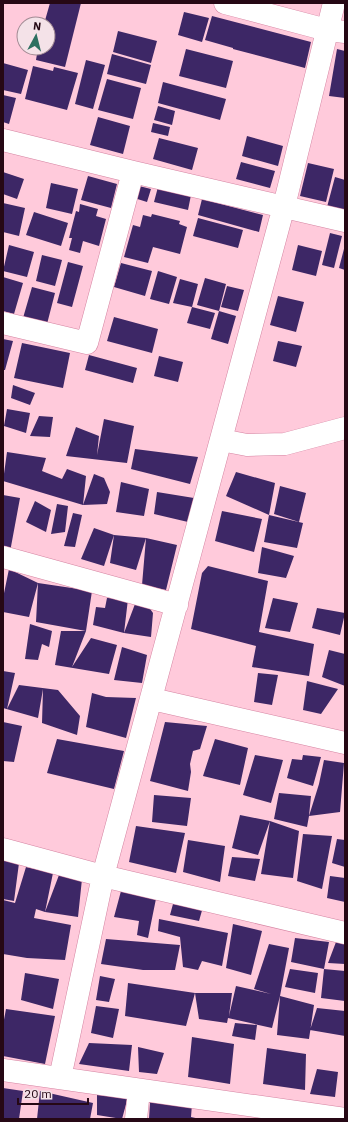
<svg xmlns="http://www.w3.org/2000/svg" width="348" height="1122" font-family="'IBM Plex Sans',sans-serif">
<style>
.building{fill:#3d2766}
.lines{fill:none;stroke-linecap:round;stroke-linejoin:round}
.minor-casing{stroke:#d584a2;stroke-width:23}
.tertiary-casing{stroke:#d584a2;stroke-width:23}
.minor{stroke:#fff;stroke-width:22}
.tertiary{stroke:#fff;stroke-width:22}
</style>
<rect width="100%" height="100%" fill="#ffcadb"/>
<path class="building" d="M50,3h31l-16,64 -29,-7 2,-12h10v-24h-4z
M184,12l25,6 -7,24 -24,-7z
M212,16l99,26 -6,26 -72,-19v-1l-28,-8z
M118,31l39,10 -6,22 -38,-11z
M186,49l47,12 -7,27 -47,-12z
M337,49l8,2v47l-16,-2z
M112,54l39,11 -5,19 -39,-10z
M86,60l19,5 -12,44 -18,-5z
M3,63l25,7 -7,24 -18,-4z
M33,66l20,5 1,-4 24,6 -11,37 -42,-11z
M107,79l34,9 -8,31 -35,-9z
M163,82l63,17 -6,21 -62,-17z
M3,95l13,3 -7,26 -6,-2z
M158,106l17,5 -3,14 -18,-5z
M98,117l32,9 -7,28 -33,-9z
M153,123l17,4 -2,9 -17,-4z
M247,136l36,10 -5,20 -36,-10z
M159,138l39,10 -6,22 -39,-11z
M241,162l34,9 -5,17 -34,-9z
M308,163l26,6 -8,33 -26,-6z
M3,172l21,7 -7,20 -14,-5z
M88,176l29,8 -6,24 -30,-8z
M335,177l10,3v32l-18,-5z
M51,183l27,6 -6,25 -26,-6z
M135,185l16,4 -4,13 -16,-5z
M158,187l33,8 -3,15 -34,-8z
M202,199l61,16 -4,17 -61,-17z
M3,203l22,5 -6,28 -16,-4z
M80,204l18,5 -2,7 10,3 -7,27 -16,-5 -3,12 -11,-3 3,-12h-3l7,-27 3,1z
M34,212l34,11 -7,23 -35,-11z
M152,214l28,7 -1,3 8,3 -7,27 -27,-7 -5,16 -24,-6 9,-32 7,2 3,-12 8,2z
M198,218l45,12 -5,18 -45,-12z
M330,233l12,3 -8,32 -12,-3z
M9,245l25,7 -7,25 -24,-6z
M298,245l24,6 -6,25 -24,-6z
M345,245v25l-6,-2z
M42,255l20,5 -7,26 -19,-5z
M68,262l15,4 -11,41 -15,-4z
M121,263l31,8 -7,25 -31,-9z
M158,271l19,6 -8,27 -19,-5z
M3,277l20,6 -9,31 -11,-3z
M205,278l21,6 -7,27 17,5 -8,28 -17,-5 8,-28 -22,-6z
M180,279l18,5 -6,23 -19,-4z
M227,286l17,4 -6,21 -17,-4z
M32,287l23,6 -8,31 -24,-6z
M278,296l26,6 -8,30 -26,-7z
M192,307l23,6 -5,16 -23,-6z
M114,317l44,12 -6,24 -45,-12z
M3,339l10,2 -8,29h-2z
M278,341l24,5 -6,21 -23,-6z
M22,343l48,10 -7,35 -49,-10z
M89,355l48,13 -4,15 -48,-13z
M159,356l24,6 -5,20 -24,-6z
M13,385l22,8 -5,12 -19,-7z
M7,409l23,4 -4,20 -22,-7z
M39,416l14,1 -3,20 -20,-1z
M104,419l30,7 -7,37 -61,-7 10,-29 23,9 -2,19z
M135,449l63,8 -8,27 -59,-15z
M7,452l39,6 -4,13 20,8 5,-10 19,7 -3,29 -80,-24z
M236,472l39,11 -6,32 -43,-19z
M94,474l10,4 6,14 -3,12 -24,1z
M121,482l28,7 -5,27 -28,-4z
M280,486l26,7 -7,29 -25,-8z
M157,492l37,6 -6,24 -34,-8z
M3,495l17,3 -10,54 -7,-2z
M35,501l16,9 -5,22 -20,-10z
M57,504l11,2 -3,26 -14,2z
M222,511l40,8 -8,33 -39,-11z
M73,513l9,2 -7,32 -11,-1z
M269,515l34,8 -6,25 -33,-6z
M94,528l20,7 32,3 -10,32 -26,-7 4,-28 -10,31 -23,-7z
M146,538l31,7 -11,45 -24,-5z
M262,547l32,9 -8,22 -28,-5z
M208,566l60,15 -9,51 55,12 -5,32 -57,-9 4,-21 -65,-17 11,-56z
M9,569l29,14 -9,34 -26,-5v-14z
M38,583l54,8 -6,40 -50,-9z
M107,598l21,1 -4,34 -31,-8 3,-18 9,1z
M273,598l25,5 -8,29 -25,-4z
M135,604l13,2 5,7 -2,24 -27,-4z
M317,608l28,5 -5,22 -28,-7z
M30,624l22,7 -3,16 -7,-3 -4,16 -13,-1z
M61,631h25l-14,36 19,-29 26,7 -8,29 -54,-9z
M122,647l25,8 -5,28 -28,-3z
M329,650l16,4v32l-23,-9z
M3,671l12,2 -8,36 12,-24 39,5 22,26 -3,19 -35,-12 1,-34 -5,29 -35,-10z
M258,673l20,2 -6,30 -18,-3z
M307,681l31,8 -17,25 -18,-4z
M92,693l14,4 30,1 -10,40 -40,-11z
M3,722l19,4 -8,36 -11,-1z
M165,722l42,4 -7,23 -7,2 -3,13 1,8 -3,19 -38,-10z
M57,739l67,12 -10,38 -67,-16z
M215,739l33,9 -8,37 -37,-9z
M255,755l28,5 -12,43 -28,-8z
M303,755l18,2 -8,29 -26,-8 5,-19 10,1z
M324,760l20,3 -4,49 -31,4 -2,11 -33,-8 5,-26 32,3 -2,20 10,-32z
M154,795l37,3 -4,28 -35,-4z
M240,815l30,6 -12,34 -26,-7z
M270,821l29,10 -6,47 -32,-4z
M136,826l49,7 -9,40 -47,-11z
M303,834l29,2 -10,53 -25,-8z
M337,839l8,1v27l-13,-4z
M188,840l37,6 -5,36 -37,-10z
M232,857l28,2 -5,22 -27,-5z
M3,858l16,5 -5,38 -11,-2z
M26,867l27,6 -8,39 -9,-3 -2,9 37,7 -6,35 -38,-2 -24,-4v-54l12,3z
M59,875l23,4 -4,38 -33,-5z
M330,876l15,2v24l-18,-4z
M158,889l-10,49 -11,-3 2,-14 -25,-4 7,-26z
M173,904l30,3 -4,14 -29,-6z
M159,919l69,14 -6,33 -20,-5 -4,9 -15,-3 -3,-30 -22,-6z
M233,924l29,7 -11,44 -25,-7z
M295,938l34,4 -5,27 -33,-7z
M106,939l74,6 -5,25h-32l-42,-6z
M336,942l9,2v20l-17,-1z
M269,944l20,4 -9,48 34,9 -5,34 -32,-4 3,-39 -8,32 -44,-10 -1,5 -28,-4 -4,-26h37l-3,23 7,-30 35,8 -17,-5z
M290,969l28,4 -3,20 -30,-6z
M324,969l21,2v30l-24,-3z
M25,973l34,6 -6,30 -32,-9z
M100,976l15,3 -6,23 -13,-2z
M128,983l67,10 -9,33 -61,-10z
M96,1006l23,3 -6,29 -22,-5z
M317,1008l28,3v25l-35,-6z
M6,1009l49,7 -10,48 -42,-8v-31z
M235,1023l22,2 -2,15 -23,-4z
M192,1037l42,7 -4,40 -42,-7z
M89,1043l43,2 -3,26 -50,-7z
M138,1047l26,6 -7,21 -18,-2z
M267,1048l39,6 -1,36 -42,-6z
M317,1069l21,3 -3,25 -25,-3z
M3,1088l20,3 -4,28h-16z
M40,1091l53,12 -3,16h-53z
M97,1095l31,2 -6,22 -25,-4z
M148,1098l44,6 -1,13 9,2h-51l1,-16z"/>
<g class="lines">
<g class="minor-casing">
<path id="minor" d="M3,140l130,32 212,49
M3,323l84,20 46,-171
M221,440l26,5 38,-1 60,-16
M3,557l174,48
M152,699l193,44
M3,849l100,27 242,57
M3,1070l342,49
M60,1078l43,-202 181,-670 50,-203
M136,1119l3,-29"/>
</g>
<g class="tertiary-casing">
<path id="tertiary" d="M225,3l102,27 18,2"/>
</g>
<use href="#minor" class="minor"/>
<use href="#tertiary" class="tertiary"/>
</g>
<rect width="348" height="1122" fill="none" stroke="#260815" stroke-width="8"/>
<g transform="translate(36 36) rotate(7)"><circle r="19" fill="#f4e2e8" stroke="#a28b94"/>
<path d="M0-3L7 15L0 10L-7 15Z" fill="#2c6f60"/>
<text y="-6" font-size="11" font-weight="bold" text-anchor="middle" fill="#260815">N</text>
</g>
<path d="M18 1098v6h70v-6" fill="none" stroke="#260815" stroke-width="2"/>
<text x="24" y="1098" font-size="12" fill="#260815" stroke="#f4e2e8" stroke-width="3" paint-order="stroke">20 m</text>
</svg>
